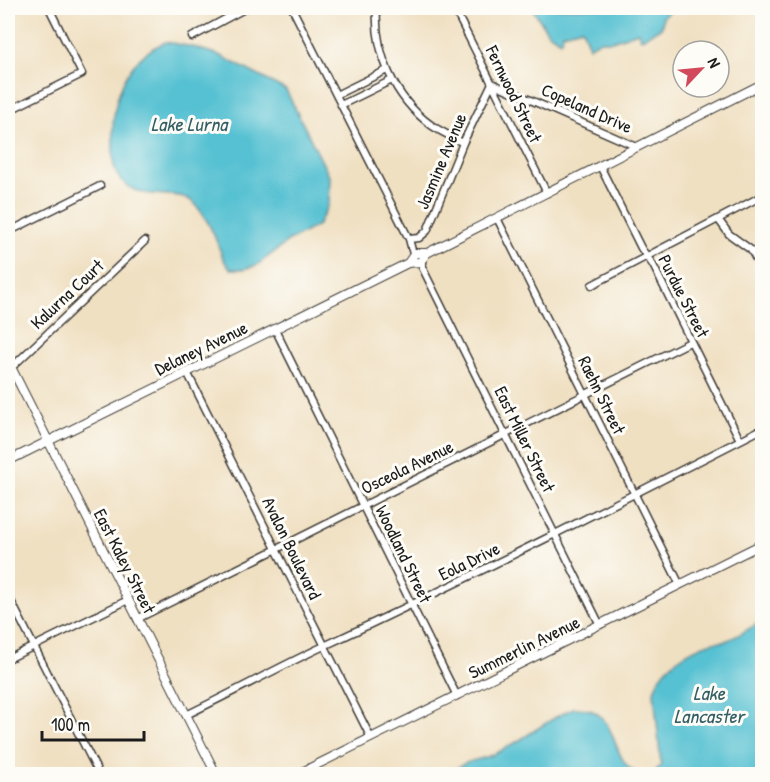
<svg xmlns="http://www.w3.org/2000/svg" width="770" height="782" font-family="'Patrick Hand',sans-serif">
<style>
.water{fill:#57c1d2;stroke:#3a6e77;stroke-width:1.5}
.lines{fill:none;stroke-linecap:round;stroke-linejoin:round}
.minor-casing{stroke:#3c3935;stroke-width:9}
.tertiary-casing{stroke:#3c3935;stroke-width:10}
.minor{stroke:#fff;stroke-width:6}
.tertiary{stroke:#fff;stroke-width:8}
.labels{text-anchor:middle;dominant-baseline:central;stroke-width:6;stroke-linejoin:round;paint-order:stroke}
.street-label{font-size:18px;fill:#1c1c1c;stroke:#fdfcf7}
.water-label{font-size:20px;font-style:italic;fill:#345e65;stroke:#fdfcf7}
</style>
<rect width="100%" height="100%" fill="#fdfcf7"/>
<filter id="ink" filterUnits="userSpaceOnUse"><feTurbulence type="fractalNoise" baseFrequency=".0167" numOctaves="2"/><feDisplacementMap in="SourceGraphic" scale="12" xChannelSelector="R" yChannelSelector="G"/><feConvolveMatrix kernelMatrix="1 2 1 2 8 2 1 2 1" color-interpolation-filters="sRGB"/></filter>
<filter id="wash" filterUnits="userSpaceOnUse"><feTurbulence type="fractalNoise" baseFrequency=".008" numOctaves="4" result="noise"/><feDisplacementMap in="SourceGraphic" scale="24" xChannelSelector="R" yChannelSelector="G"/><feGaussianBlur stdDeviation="1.35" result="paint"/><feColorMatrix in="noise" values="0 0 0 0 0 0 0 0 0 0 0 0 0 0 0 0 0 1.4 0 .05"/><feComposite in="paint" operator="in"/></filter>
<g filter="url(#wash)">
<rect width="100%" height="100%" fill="#f0e0c2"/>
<path class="water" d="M532,8h142l-11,9 -1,10 -21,12 -3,-7 -26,9h-13l-10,6 -7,-19 -19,5 -2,8 -13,-8z
M166,42l27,5 26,8 67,35 44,88 -1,26 -11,21 -29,16 -32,24 -13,4h-13c-8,-7 -9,-14 -13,-24 -5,-14 -13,-29 -22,-40 -19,-21 -51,2 -76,-26 -8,-10 -7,-22 -7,-35 -2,-42 10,-85 53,-102z
M762,622v152h-109l8,-9 -7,-73c6,-26 34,-42 58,-50 5,-1 9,0 13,-1 13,-4 25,-14 37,-19z
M574,708c50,-2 32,57 67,66h-190c13,-15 24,-12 41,-19 29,-12 53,-35 82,-47z"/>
</g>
<g filter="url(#ink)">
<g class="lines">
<g class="minor-casing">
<path id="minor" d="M292,8l117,231 4,15
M377,8c-3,44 17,90 54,117 10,7 22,12 32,18
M454,8l93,185
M192,37l54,-29
M492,83l145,64
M336,95l51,-25
M341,105l51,-25
M8,111l74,-37 -33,-66
M600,166l41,82 12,17 87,175
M497,218l183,367
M718,219l11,15 22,16 11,20
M8,232l92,-46
M409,239l10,-1 8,-7 36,-88 29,-60
M422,260v7l178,358
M592,285l170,-89
M275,329l182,367
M11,368l134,-127
M187,372l184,366
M8,595l91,179
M137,619l553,-277
M8,659l120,-59
M186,715c46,-22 91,-47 138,-69 148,-69 293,-143 438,-217"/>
</g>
<g class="tertiary-casing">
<path id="tertiary" d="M408,263l12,-1 7,-9
M8,361l208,413
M8,461l400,-198 7,-10h12l335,-169
M298,774l464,-230"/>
</g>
<use href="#minor" class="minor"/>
<use href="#tertiary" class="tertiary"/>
</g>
</g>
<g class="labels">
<g class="street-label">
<text transform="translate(514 94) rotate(64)">Fernwood Street</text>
<text transform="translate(587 108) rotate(24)">Copeland Drive</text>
<text transform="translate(441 161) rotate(-67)">Jasmine Avenue</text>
<text transform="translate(67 294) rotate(-43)">Kalurna Court</text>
<text transform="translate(684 296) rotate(63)">Purdue Street</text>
<text transform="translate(201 348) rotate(-26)">Delaney Avenue</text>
<text transform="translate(602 395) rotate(64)">Raehn Street</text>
<text transform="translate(525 439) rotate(64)">East Miller Street</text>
<text transform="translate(407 467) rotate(-26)">Osceola Avenue</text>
<text transform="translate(292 548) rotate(64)">Avalon Boulevard</text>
<text transform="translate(404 554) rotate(64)">Woodland Street</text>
<text transform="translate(125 561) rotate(63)">East Kaley Street</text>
<text transform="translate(469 561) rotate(-26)">Eola Drive</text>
<text transform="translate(524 647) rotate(-26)">Summerlin Avenue</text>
</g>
<g class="water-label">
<text x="189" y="123">Lake Lurna</text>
<text x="709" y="692">Lake<tspan x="709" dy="23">Lancaster</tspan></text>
</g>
</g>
<rect width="770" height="782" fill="none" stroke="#fdfcf7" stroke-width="30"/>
<g transform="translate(701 69) rotate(64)"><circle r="28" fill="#fdfcf7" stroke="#a3a29f" stroke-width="1.5"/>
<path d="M0-4.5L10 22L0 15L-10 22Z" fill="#d1495b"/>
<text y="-9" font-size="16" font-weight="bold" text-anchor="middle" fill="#1c1c1c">N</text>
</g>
<path d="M42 731v9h102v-9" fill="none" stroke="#1c1c1c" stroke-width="3"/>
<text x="51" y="731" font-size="18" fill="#1c1c1c" stroke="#fdfcf7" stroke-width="4.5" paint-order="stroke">100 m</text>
</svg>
